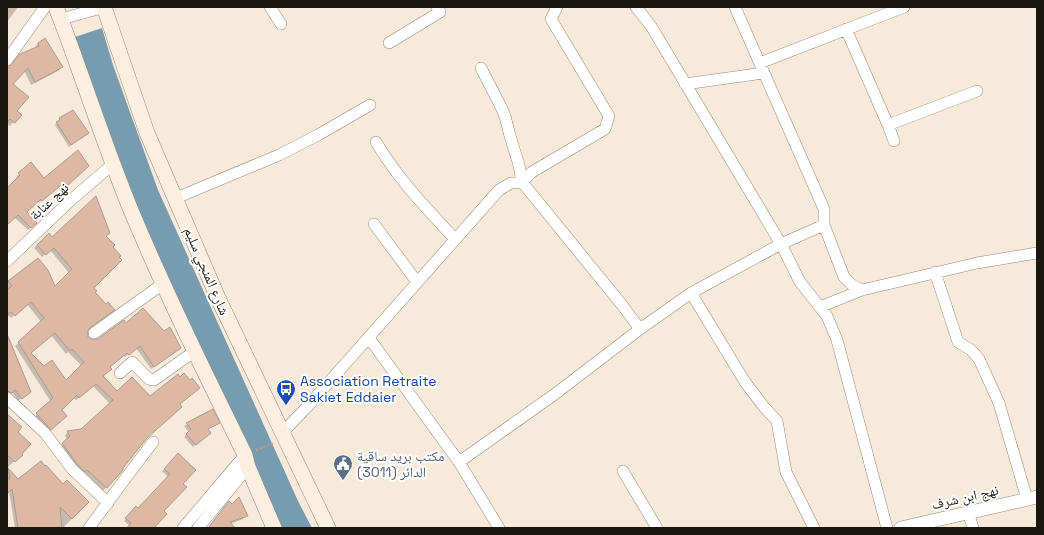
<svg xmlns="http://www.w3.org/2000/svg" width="1044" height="535" font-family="'Space Grotesk','Noto Naskh Arabic',sans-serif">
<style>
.water{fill:#779cb0}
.shadow{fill:#0003;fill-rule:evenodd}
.building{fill:#ddb8a5;stroke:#ac9a90;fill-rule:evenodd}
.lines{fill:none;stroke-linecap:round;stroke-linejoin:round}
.minor-casing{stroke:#938778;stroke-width:12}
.tertiary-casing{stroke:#938778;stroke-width:14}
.secondary-casing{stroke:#938778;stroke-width:16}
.path{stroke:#aea497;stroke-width:2;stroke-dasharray:2 2;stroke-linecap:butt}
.minor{stroke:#fff;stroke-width:11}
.tertiary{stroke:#fff;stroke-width:13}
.secondary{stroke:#fcefe0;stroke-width:15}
.labels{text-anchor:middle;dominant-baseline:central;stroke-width:4;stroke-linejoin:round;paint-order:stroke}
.street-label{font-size:14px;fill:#1a1610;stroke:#fff}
.transit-label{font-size:14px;fill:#164399;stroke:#fff;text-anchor:start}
.service-label{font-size:14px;fill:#4e5e75;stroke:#fff;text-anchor:start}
</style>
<rect width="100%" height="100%" fill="#f7eada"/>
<path class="water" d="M102,28l11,37 45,125 140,311 14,27h-30l-149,-327 -58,-164z"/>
<path class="shadow" d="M7,7h11l-11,15z
M38,43l24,24 -4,4 -27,14 -7,-15 -13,14 4,27 5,4 -10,11 -3,-2v-54l28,-22v-1z
M60,119l25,16 -16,12 -14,-22z
M31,163l13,16 41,-10 -21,18 -2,-3 -23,19 -2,-2 -12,11 11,11 -8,7 -14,-13 -7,7v-35l11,-10 -2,-2z
M105,236l7,11 -20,41 -5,49 4,4 7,-1 28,-15 50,26 -25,18 -15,-21 -11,9 -2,-2 -14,12 -7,10 15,16 33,5 29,7 -34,34 -23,28v2l-19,22 -19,-19 -2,2 -23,-27 8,-7 -2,-5 3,-3 13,-2 29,-26 -17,-18 -17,14 -2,-2 -14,12v11l-12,11 -14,-15 17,-15 -36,-56 26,-24 -14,-18 -16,14 -2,-2 -2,2v-36l31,-22 17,28 14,-15 -19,-23 -8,7 -8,-9 3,-3 15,-7zM51,335l15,19 2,-2 14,14 -16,15 -22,-14 -14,-13z
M7,336l4,5 -1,1 16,53 -8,6 -6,-9 -5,3z
M212,411l6,12 -11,7 2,3 -16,14 -9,-10 5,-5 -5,-6z
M7,416l9,16 5,23 -14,13z
M178,455l4,29 -20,27 -9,17h-25l2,-2 -6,-5 12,-13 2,1 30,-32 -6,-6z
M7,468l11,13 45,5 25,16 -25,26h-48l-6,-37 -2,1z
M246,515l-3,4 -13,5 4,4h-26z"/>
<path class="building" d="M45,38l18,29 -28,15 -7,-14 -15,16 16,13 -12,14 5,4 -7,8 -5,-4 -3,3v-53l13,-15 19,-8 -1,-3z
M73,110l16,23 -18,12 -15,-23 4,-2 -1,-2z
M78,150l11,16 -21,19 -3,-3 -23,19 -1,-2 -14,13 10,11 -6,5 -13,-13 -11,10v-37l13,-13 -2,-2 13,-11 13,16z
M96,196l14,37 -4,3 9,9 -2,2 8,9 -2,1 3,3 -28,28 3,3 -2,1 11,12 2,-2 7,8 -25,18 -2,2v7l3,2h7l26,-19 2,3 17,-15 21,23 6,-4 11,21 -27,19 -14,-21 -11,9 -2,-2 -17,14 2,2 -9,7 14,15 15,-14 18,19 28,-22 2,3 4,-4 6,7 2,-2 8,10 -20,16 2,3 -35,31 -24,30v2l-16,18 -20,-18 -2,2 -8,-8 -15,-21 8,-7 -3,-5 14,-2 32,-29 -17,-16 -17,14 -2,-3 -15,15 5,6 -16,14 -15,-17 17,-15 -35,-56 26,-24 -13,-16 -16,14 -4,-4 -4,3v-25l5,-4 -4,-5 30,-23 10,12 7,16 17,-17 -18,-21 -8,7 -9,-10 12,-12 3,4zM55,333l15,18 2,-2 12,13 -18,18 -14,-20 -8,6 -13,-13z
M7,334l24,58 -9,7 -7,-9 -3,3 -5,-2z
M213,409l7,14 -12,6 3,4 -15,12 -10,-11 5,-5 -5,-6z
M7,414l15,13 -4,5 13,12 -9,10 1,1 -8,7 -8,-7z
M178,453l18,17 -13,14 4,3 -23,24 3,3 -13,14h-27l4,-5 -6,-5 11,-12 2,2 32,-34 -6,-5z
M41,461l4,5 1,-1 17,19 4,-4 22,22 -17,17 -12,-12 2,21h-44l-6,-39 -5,5v-14l3,-2 -2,-10 10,11z
M239,497l9,19 -18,6 5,6h-27l21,-27 3,3z"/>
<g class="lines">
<g class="minor-casing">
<path id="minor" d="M270,7l11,17
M636,7l15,19 130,218 19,38 27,34 10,24 50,188
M735,7l89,202v16l20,52 8,8 10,5
M61,19l44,-12
M846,29l42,96 6,16
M389,43l51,-31 -3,-5
M7,60l38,-53
M760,63l144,-56
M481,68l20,39 4,9 5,20 9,29 3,17 100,123 18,24
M685,84l79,-11
M888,125l89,-34
M376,142c22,37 50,66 79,97
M176,198l103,-43 39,-20 52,-30
M374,224l43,58
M7,261l64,-61 42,-36
M935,272l23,70 13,8 8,9 20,44 28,96
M691,293l54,89 19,25 13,14 9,51 28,56
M820,307l42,-17 115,-27 60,-10
M94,333l70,-50
M369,338l90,124 40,66
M120,373l12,-11 17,17 5,1 41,-29
M7,398l38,35 27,36 36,34
M282,433l25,-26 192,-217 12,-7 11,-1 10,-10 73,-43 4,-13 -58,-97 6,-12
M459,462l96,-68 85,-65 51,-36 90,-49 43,-19
M623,471l34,57
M968,512l5,16
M89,528l33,-45 31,-41
M183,528l62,-73
M198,528l50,-61"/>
</g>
<g class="tertiary-casing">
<path id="tertiary" d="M901,528l136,-31"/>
</g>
<g class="secondary-casing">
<path id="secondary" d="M56,7c26,67 47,135 74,201 35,84 75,165 115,247l3,12 26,61
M104,7l43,126 71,165 110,230"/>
</g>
<path class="path" d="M256,450l18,-7"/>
<use href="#minor" class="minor"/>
<use href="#tertiary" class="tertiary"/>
<use href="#secondary" class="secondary"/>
</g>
<defs>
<g id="bus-pin" transform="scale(1)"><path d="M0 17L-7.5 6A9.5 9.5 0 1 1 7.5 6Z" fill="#1a4fb4" stroke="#fff"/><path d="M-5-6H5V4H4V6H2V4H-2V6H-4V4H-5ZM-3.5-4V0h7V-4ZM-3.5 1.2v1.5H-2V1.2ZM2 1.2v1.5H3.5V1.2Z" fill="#fff"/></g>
<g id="civic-pin" transform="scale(1)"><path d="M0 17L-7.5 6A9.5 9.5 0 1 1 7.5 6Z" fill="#5c6f8a" stroke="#fff"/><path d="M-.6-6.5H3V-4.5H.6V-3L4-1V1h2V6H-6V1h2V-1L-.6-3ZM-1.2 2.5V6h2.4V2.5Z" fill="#fff"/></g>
</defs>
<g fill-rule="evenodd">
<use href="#bus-pin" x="286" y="389"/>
<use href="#civic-pin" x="343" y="464"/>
</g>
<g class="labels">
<g class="street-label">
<text transform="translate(49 201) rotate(-43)">نهج عنابة</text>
<text transform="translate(207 271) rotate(67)">شارع المنجي سليم</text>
<text transform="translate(965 497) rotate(-13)">نهج ابن شرف</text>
</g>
<g class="transit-label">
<text x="300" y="381">Association Retraite<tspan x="300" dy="16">Sakiet Eddaier</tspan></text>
</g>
<g class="service-label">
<text x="357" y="456">مكتب بريد ساقية<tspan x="357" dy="16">الدائر (3011)</tspan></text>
</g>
</g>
<rect width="1044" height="535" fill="none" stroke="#1a1610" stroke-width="16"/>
</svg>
